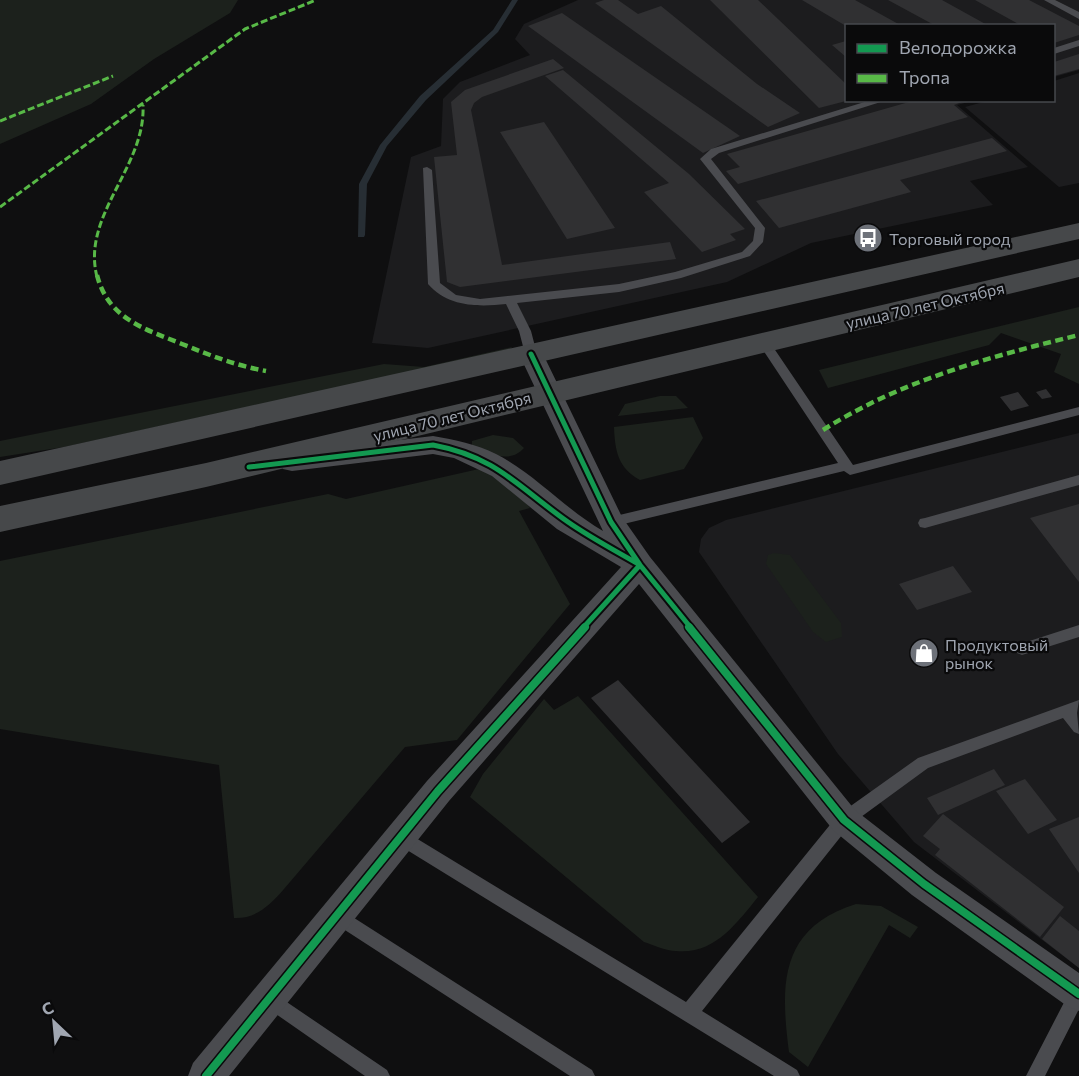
<svg xmlns="http://www.w3.org/2000/svg" width="1079" height="1076" font-family="Commissioner,sans-serif">
<style>
.built{fill:#1c1c1e}
.green{fill:#1c211c}
.lines{fill:none;stroke-linecap:round;stroke-linejoin:round}
.stream{fill:#272e34;fill-rule:evenodd}
.building{fill:#303032}
.lane{fill:#4a4b4f;fill-rule:evenodd}
.street{fill:#4a4b4f;fill-rule:evenodd}
.primary{fill:#46484a;fill-rule:evenodd}
.quiet-far1{stroke:#58b947;stroke-width:3;stroke-dasharray:7 3;stroke-linecap:butt}
.quiet{stroke:#58b947;stroke-width:4.5;stroke-dasharray:8 4.5;stroke-linecap:butt}
.cycleway-far1-casing{stroke:#0a0a0b;stroke-width:9}
.cycleway-casing{stroke:#0a0a0b;stroke-width:11}
.cycleway-far1{stroke:#139951;stroke-width:5}
.cycleway{stroke:#139951;stroke-width:8}
.labels{text-anchor:middle;dominant-baseline:central;stroke-width:4.5;stroke-linejoin:round;paint-order:stroke}
.poi-label{font-size:16px;fill:#a0a6b1;stroke:#0a0a0b;text-anchor:start}
.street-label{font-size:16px;fill:#a0a6b1;stroke:#0a0a0b}
</style>
<rect width="100%" height="100%" fill="#0f0f10"/>
<path class="built" d="M578,0h501v70l-25,7v-51h-208v74l126,1 -15,4 71,62 -58,14 23,24 -182,38 -84,39 -299,66 -56,-5 39,-186 30,-11 2,-47 17,-17 70,-27 -15,-16 9,-15z
M1079,73v110l-20,4 -94,-80 22,-6 67,-1v-19z
M1079,433v535l-165,-126 -76,-88 -139,-202 2,-13 8,-11 17,-8z"/>
<path class="green" d="M0,0h238l-8,13 -76,46 -63,45 -91,40z
M1079,307v77l-25,-12 7,-18 -60,-21 -12,12 -161,43 -9,-18z
M512,347l-2,3 -446,97 -64,10v-16l384,-77 40,3z
M660,396h16l12,12 -70,8 7,-12z
M693,417l10,21 -19,31 -44,11c-22,-12 -25,-29 -26,-53z
M493,435l20,3 11,10c-14,16 -35,6 -52,-1v-6z
M479,469c24,5 37,19 51,39l-11,3 51,93 -113,136 -52,7 -121,142c-14,16 -28,30 -50,29l-15,-153 -219,-36v-168l328,-67 18,5z
M774,553l16,2 51,68 1,14 -16,5 -13,-10 -47,-68 2,-9z
M578,696l180,201c-22,27 -44,58 -82,54 -10,0 -22,-6 -32,-9l-174,-145 13,-23 61,-75 10,11z
M856,904l25,2 37,21 -8,11 -21,-13 -81,142 -19,-15c-9,-69 -9,-124 67,-148z"/>
<g class="lines">
<path class="stream" d="M512,0h6l-20,32 -72,68 -39,46 -20,38 -2,51 -1,2h-6l1,-53 21,-39 40,-49 73,-66z"/>
</g>
<path class="building" d="M604,0h14l20,14 23,-8 96,78 43,29 -32,14 -173,-124z
M710,0h48l88,84v17l-27,7z
M802,0h53l47,26h-56z
M888,0h54l47,26h-53z
M975,0h54l50,26v9l-25,8v-17h-32z
M562,13l178,123 -37,17 -175,-127z
M846,41v16l-14,-12z
M1079,54v15l-25,7v-14z
M553,59l11,9 -82,29 -8,6 -3,7 31,155 168,-23 6,17 -216,28 -13,-5 -13,-125 23,-2 -6,-53 14,-12z
M563,70l126,104 56,55 -15,5 6,6 -34,12 -58,-60 25,-9 -124,-107z
M916,100h51l-13,5 14,12 -230,67 -12,-13 14,-4 -13,-13z
M544,122l71,106 -48,11 -67,-107z
M992,138l15,13 -107,29 11,12 -132,36 -23,-27z
M1046,389l6,8 -10,2 -6,-7z
M1018,392l11,14 -18,5 -11,-14z
M1079,504v78l-49,-64z
M953,566l19,26 -55,18 -18,-26z
M618,680l132,142 -28,21 -131,-145z
M994,769l11,16 -67,30 -11,-17z
M1025,779l32,41 -29,14 -32,-43z
M943,814l121,93 -24,30 -105,-82 5,-6 -17,-13z
M1079,817v56l-30,-44z
M1060,916l19,15v37l-37,-29z"/>
<g class="lines">
<path class="lane" d="M1044,0h11l24,12v7z
M1079,40v6l-25,8v-6z
M871,100h16l-168,53 -8,6 54,69 -2,14 -13,14 -69,22 -62,14 -102,11 14,28 6,23 -2,3h-8l-2,-3 -6,-23 -13,-27c-28,3 -58,3 -78,-20l-5,-116 4,-1 5,3 8,113 16,12 24,4 139,-15 56,-12 67,-20 11,-11 2,-13 -55,-69 11,-10z
M765,340l4,1 84,124 226,-58v8l-229,60 -6,-4 -233,56 -5,-1 -2,-4 7,-5 227,-54 -79,-119z
M1079,475v10l-154,43 -5,-1 -2,-4 2,-4 5,-1z
M1079,625v12l-57,18 -5,-2 -2,-4 2,-4z
M1079,700l-2,13 2,21 -5,-2 -11,-14 -135,50 -78,57 -148,186 95,59 3,6h-26l-380,-234 -2,-5 2,-5 6,-2 6,2 280,170 152,-187 80,-57z
M337,907l255,163 3,6h-25l-239,-155 -2,-6 2,-6z
M1078,984l1,25 -34,67h-19l46,-89z
M269,990l118,80 3,6h-25l-102,-71 -3,-6 3,-6z"/>
<path class="street" d="M531,346l8,2 4,6 79,163 28,40 205,253 81,63 143,100v38l-12,-5 -155,-111 -79,-65 -194,-246 -190,217 -220,275h-41l5,-13 234,-282 194,-214 -64,-38 -65,-53 -38,-18 -21,-4 -141,17 -9,-2 -4,-7 4,-7 9,-2 141,-17c22,4 43,8 63,18 39,20 69,55 107,77l-84,-177 4,-6z"/>
<path class="primary" d="M1079,223v16l-1079,246v-24z
M1079,259v18l-873,210 -206,45v-26l206,-43z"/>
<path class="quiet-far1" d="M0,121l113,-45
M0,207l245,-178 71,-29
M97,277c-16,-62 49,-110 46,-172"/>
<path class="quiet" d="M97,275c11,44 48,54 85,69 30,12 52,21 84,27
M823,430c79,-50 166,-73 256,-95"/>
<g class="cycleway-far1-casing">
<path id="cycleway-far1" d="M531,354l80,168 29,43 51,63
M249,467l184,-22c64,12 85,42 135,77 23,16 48,29 72,43l-57,63"/>
</g>
<g class="cycleway-casing">
<path id="cycleway" d="M689,627l155,193 80,64 155,110
M206,1076l232,-285 147,-164"/>
</g>
<use href="#cycleway-far1" class="cycleway-far1"/>
<use href="#cycleway" class="cycleway"/>
</g>
<defs>
<g id="bus-disc" transform="scale(1.5)"><circle r="9.5" fill="#6d7179" stroke="#0a0a0b"/><path d="M-5-6H5V4H4V6H2V4H-2V6H-4V4H-5ZM-3.5-4V0h7V-4ZM-3.5 1.2v1.5H-2V1.2ZM2 1.2v1.5H3.5V1.2Z" fill="#fff"/></g>
<g id="shop-disc" transform="scale(1.5)"><circle r="9.5" fill="#6d7179" stroke="#0a0a0b"/><path d="M-5-2.5h2.3a2.7 3.5 0 0 1 5.4 0H5L5.5 6h-11ZM-1.5-2.5h3a1.5 2.3 0 0 0-3 0Z" fill="#fff"/></g>
</defs>
<g fill-rule="evenodd">
<use href="#bus-disc" x="868" y="238"/>
<use href="#shop-disc" x="924" y="653"/>
</g>
<g class="labels">
<g class="poi-label">
<text x="889" y="238">Торговый город</text>
<text x="945" y="644">Продуктовый<tspan x="945" dy="18">рынок</tspan></text>
</g>
<g class="street-label">
<text transform="translate(925 305) rotate(-13)">улица 70 лет Октября</text>
<text transform="translate(452 416) rotate(-14)">улица 70 лет Октября</text>
</g>
</g>
<rect x="845" y="24" width="210" height="78" fill="#0a0a0b" stroke="#46484d" stroke-width="1.5"/>
<rect x="857" y="44" width="30" height="9" fill="#139951" stroke="#46484d" stroke-width="1.5"/>
<text x="899" y="54" font-size="18" fill="#a0a6b1">Велодорожка</text>
<rect x="857" y="74" width="30" height="9" fill="#58b947" stroke="#46484d" stroke-width="1.5"/>
<text x="899" y="84" font-size="18" fill="#a0a6b1">Тропа</text>
<g transform="translate(54 1022) rotate(334)" stroke="#0a0a0b" stroke-width="4.5" paint-order="stroke">
<path d="M0-4.5L10 22L0 15L-10 22Z" fill="#a0a6b1"/>
<text y="-9" font-size="16" font-weight="bold" text-anchor="middle" fill="#a0a6b1">С</text>
</g>
</svg>
